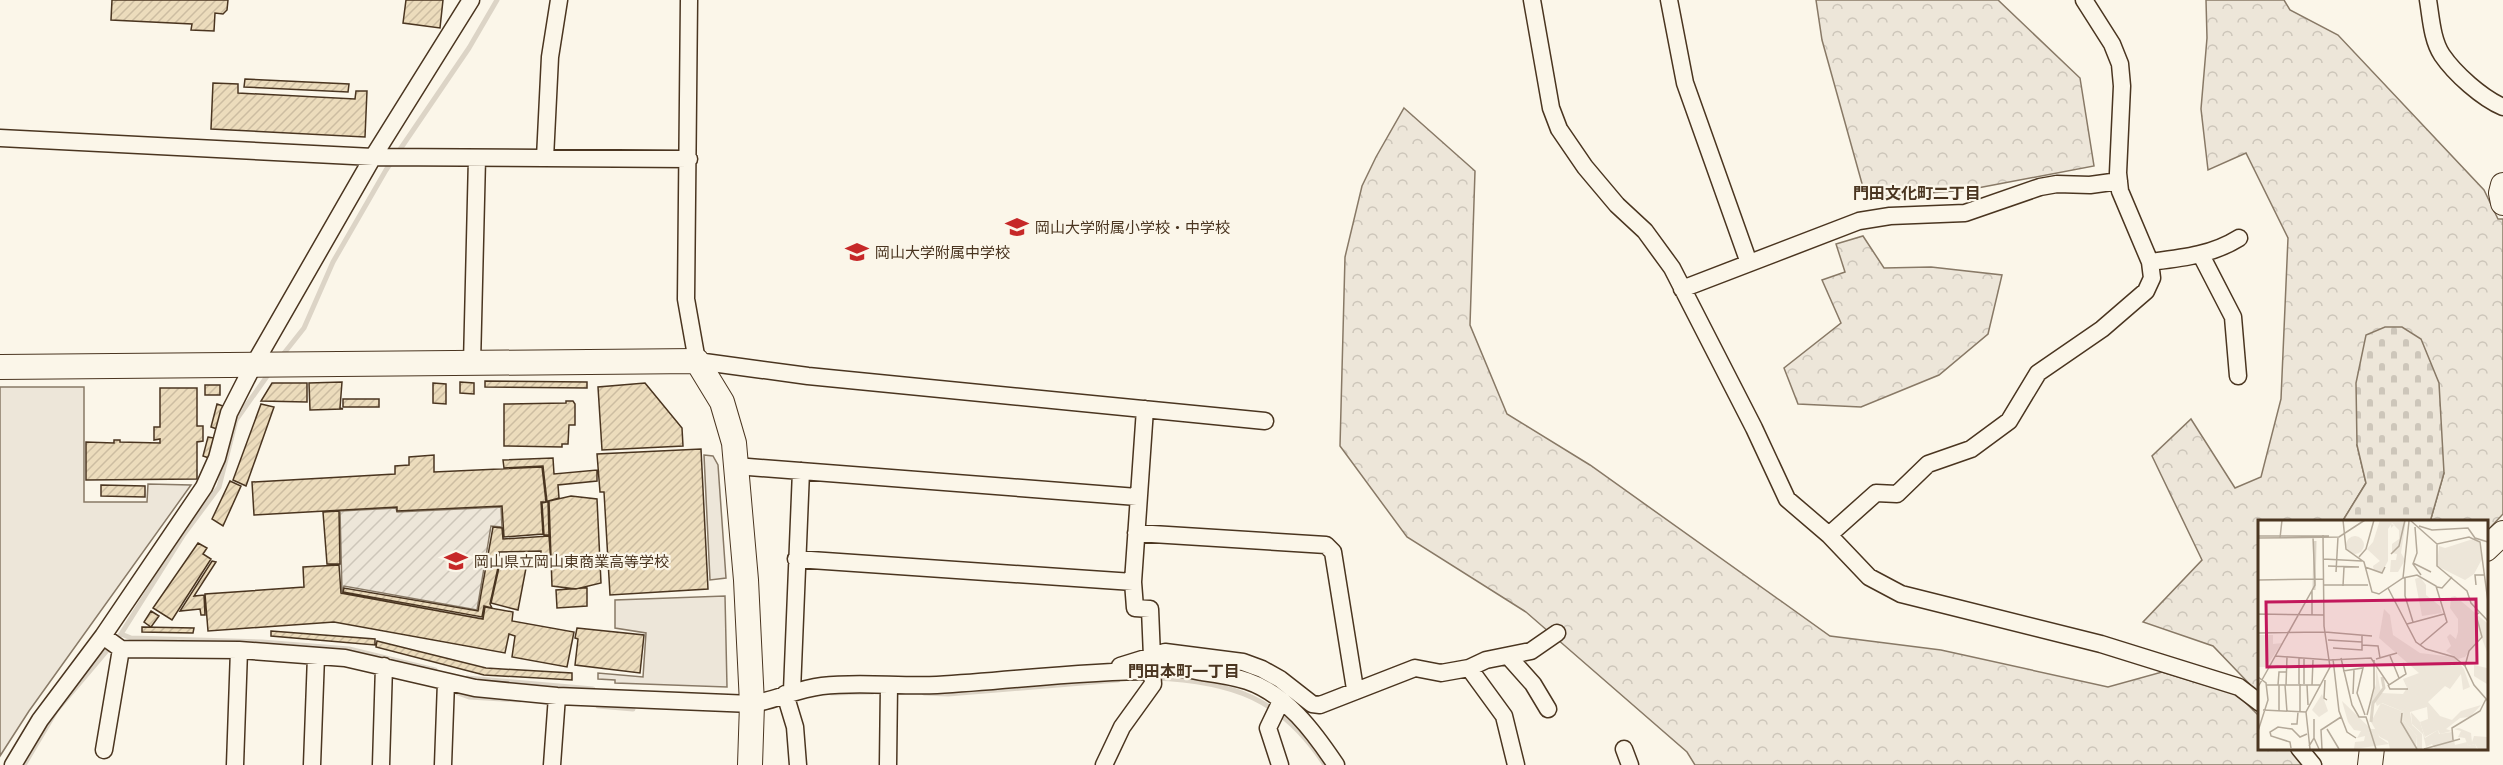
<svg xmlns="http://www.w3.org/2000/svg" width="2503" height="765" font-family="Commissioner,'Noto Sans JP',sans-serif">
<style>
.grass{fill:#ede6d9;stroke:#887966;stroke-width:1.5}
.forest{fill:url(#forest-crowns);stroke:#887966;stroke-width:1.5}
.cemetery{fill:url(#cemetery-stones);stroke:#887966;stroke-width:1.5}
.garden{fill:url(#garden-furrows);stroke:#887966;stroke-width:1.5}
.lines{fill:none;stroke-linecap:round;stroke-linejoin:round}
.stream{stroke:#dcd4c6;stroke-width:5}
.building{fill:url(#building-hatch);stroke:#4a3520;stroke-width:1.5}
.street-casing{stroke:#4a3520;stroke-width:19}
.secondary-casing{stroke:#4a3520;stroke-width:26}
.street{stroke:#fbf6e9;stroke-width:16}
.secondary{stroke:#fbf6e9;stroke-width:24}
.labels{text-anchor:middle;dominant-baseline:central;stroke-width:4.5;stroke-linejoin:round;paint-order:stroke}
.poi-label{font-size:15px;fill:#4a3520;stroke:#fbf6e9;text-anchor:start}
.neighbourhood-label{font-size:16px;font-weight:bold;fill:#4a3520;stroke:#fbf6e9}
.inset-river{fill:none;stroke:#dcd4c6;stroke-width:3}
.inset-road{fill:none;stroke:#b4a999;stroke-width:1.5}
.view{fill:#c2185b;fill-opacity:0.15;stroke:#c2185b;stroke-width:3}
.inset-edge{fill:none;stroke:#4a3520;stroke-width:3}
</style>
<defs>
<pattern id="forest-crowns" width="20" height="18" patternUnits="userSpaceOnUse" patternTransform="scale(1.5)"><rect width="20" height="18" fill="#ede6d9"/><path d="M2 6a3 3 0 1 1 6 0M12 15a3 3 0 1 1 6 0" fill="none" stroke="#cdc6ba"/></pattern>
<pattern id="cemetery-stones" width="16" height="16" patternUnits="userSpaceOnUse" patternTransform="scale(1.5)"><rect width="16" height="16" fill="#ede6d9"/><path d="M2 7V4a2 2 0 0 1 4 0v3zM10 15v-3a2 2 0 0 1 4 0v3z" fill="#cdc6ba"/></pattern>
<pattern id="garden-furrows" width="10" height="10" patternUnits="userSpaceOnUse" patternTransform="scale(1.5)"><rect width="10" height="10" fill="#ede6d9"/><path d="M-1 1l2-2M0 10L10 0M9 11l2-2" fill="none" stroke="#cdc6ba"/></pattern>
<pattern id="building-hatch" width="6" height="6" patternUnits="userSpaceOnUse" patternTransform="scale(1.5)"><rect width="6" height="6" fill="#ecdcbc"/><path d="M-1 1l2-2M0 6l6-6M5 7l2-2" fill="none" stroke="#ccbda1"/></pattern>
</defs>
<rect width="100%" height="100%" fill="#fbf6e9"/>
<path class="grass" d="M0,387h84v115h63l1,-18 43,1 -162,226 -29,45z
M704,455l9,1 5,9 8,113 -16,2z
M725,596l2,91 -112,-4v-3l-17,-1v-6l45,4 3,-44 -31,-5v-28z"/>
<path class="forest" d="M1816,0h182l82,78 14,88 -127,24 -101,8 -44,-158z
M2206,0h78l6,10 48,25 146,155 14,29h5v295l-16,17 -1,-9h-56l14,-49 -87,-28 9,38 -24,39h-82v173l-47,-49 -70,-24 59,-62 -50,-104 39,-37 44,69 26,-11 20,-78 7,-161 -42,-85 -38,17 -7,-61 6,-71z
M1404,108l71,63 -5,154 37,89 83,51 240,171 111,14 167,37 54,-15 76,23 22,22v31l30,1 13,16h-608l-8,-13 -161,-140 -119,-75 -67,-91 5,-189 17,-71 14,-29z
M1863,236l21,32 47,-1 71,8 -14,59 -49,41 -78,32 -63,-3 -14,-36 57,-45 -19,-43 23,-8 -9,-28z"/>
<path class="cemetery" d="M2385,327h17l19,12 18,44 5,90 -14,49h-88l24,-39 -9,-38 -1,-62 10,-48z"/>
<path class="garden" d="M501,507l1,20 -11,-1 -14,84 -133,-24 -2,6 -2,-81 56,-3 1,4z"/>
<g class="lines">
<path class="stream" d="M281,357l23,-29 29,-66 53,-92 83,-122 28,-48
M121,634l10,4 131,4 87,7 86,21
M467,678l126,11
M1154,678c77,3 128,20 171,87
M458,693l11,4 51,3
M831,693l42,-1
M924,693l24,1 170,-14
M598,706l35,3
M24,765l32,-54 65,-77 63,-100 35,-47 17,-67 34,-48"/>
</g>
<path class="building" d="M112,0h116l-1,10 -4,4 -8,-1 -1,18 -23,-1 1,-6 -81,-4z
M406,0h37l-3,28 -37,-5z
M245,79l104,5 -1,8 -104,-5z
M213,83l25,1v9l117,6 1,-8h11l-2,46 -154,-8z
M485,381l102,1v6l-102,-1z
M342,382l-2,26 3,1 -33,1 -1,-27z
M460,382l14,1v11l-14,-1z
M272,383h35v19l-46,-1z
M433,383l13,1v20l-13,-1z
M645,383l37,45 1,18 -81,4 -4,-63z
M205,385h15v10h-15z
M160,388h37v38h6v15l-6,1v37l-111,1v-38l28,1v-3h6v2l40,1v-4l-6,1v-13h6z
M343,399h36v8h-36z
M566,401h7l2,3v21h-6l-1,19h-6v3l-58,-1v-42l62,-1z
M217,404l6,2 -6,23 -6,-2z
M261,404l13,3 -28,79 -13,-6z
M208,437l6,1 -5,20 -6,-2z
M701,449l7,140 -98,6 -6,-103h-4l-3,-38z
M434,455v17l108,-5 4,35h-5l2,32 -39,3 -2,-31 -105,5v-4l-143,8 -2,-33 143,-8v-8l14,-1v-8z
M553,458l1,16 43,-4v11l-39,4 1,13 -11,3 1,34h-5l-2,-32 5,-1 -4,-36 -39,2 -1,-8z
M230,481l11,5 -18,40 -11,-7z
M101,485l44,1v11l-44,-1z
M571,496l26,3 4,84 -25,6 -24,-3 -3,-85z
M339,511l1,53h-13l-4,-52z
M493,527l9,1 1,11 46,-3 2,27 -10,1v-13l-42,1v11l-9,41 2,4 -8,-2 -2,11 -139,-25 1,-4 134,23z
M198,543l9,5 -4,6 8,5 -39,61 -19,-12z
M212,561l4,1 -22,34 10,-1 1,20h-4l-1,-6 -20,2z
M500,563l26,5 -8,42 -27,-7z
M339,565l2,28 142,26 2,-12 28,5 -1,9 62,11 -7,35 -55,-10 3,-21 -6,-2 -4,19 -171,-31 -126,9 -3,-37 99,-7 -1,-20z
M583,588h4v18l-30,2 -1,-18z
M151,611l8,5 -8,11 -7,-5z
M142,627l52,1 -1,5 -51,-1z
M577,628l67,7 -4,38 -65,-8 3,-26 -3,-1z
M271,631l104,8v6l-104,-9z
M377,641l109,27 86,5v7l-88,-5 -108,-28z"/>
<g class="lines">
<g class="street-casing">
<path id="street" d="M689,0l-3,299 11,62 111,15 457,45
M1532,0l19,108 8,21 26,38 32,38 28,26 27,37 82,160 33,71 42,36 40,42 32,17 200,50 138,43 21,16
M1669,0l16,83 64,180
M2428,0c3,18 4,40 14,55 13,19 40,43 61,52
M0,138l373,19 316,2
M545,158l5,-101 9,-57
M2201,255l32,62 5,59
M2150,262c32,-4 62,-7 89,-24
M1682,289l177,-68 31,-5 75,-3 75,-26 17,-3 33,1 29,-4
M472,364l5,-206
M736,466l401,31
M1136,533l190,12 7,7 22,137
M1829,535l47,-42 21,1 31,-30 43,-15 38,-28 29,-48 64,-44 44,-38 6,-13 -2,-16 -30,-71 -2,-18 4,-87 -2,-22 -8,-20 -28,-44
M796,559l337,23 12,-173
M1133,582l2,26 15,1 2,48
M103,636l18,13 118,1 106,8 130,30 82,8 195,8c24,-4 45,-15 70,-18 38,-5 77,1 115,-1 72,-4 143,-14 215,-14 15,-6 34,-2 50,1 15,2 30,4 45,9 39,13 67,51 89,84
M1508,656l25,28 15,25
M1120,666l45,-14 78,10 19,7 18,10 32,25 8,1 95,-37 26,5 28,-5 17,-8 45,-9 26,-18
M1469,668l35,48 12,49
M792,691l9,-220
M785,694l10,33 3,38
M2299,748l14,17
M1624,749l6,16
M104,750l17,-101
M13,765l27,-45 63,-84 101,-149 13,-29 12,-45 24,-47 120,-209 98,-157
M235,765l4,-115
M312,765l4,-109
M381,765l3,-99
M443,765l3,-83
M552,765l5,-69
M888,765l1,-80
M1104,765l18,-38 31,-43 -1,-13
M1280,765l-12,-37 13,-27"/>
</g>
<g class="secondary-casing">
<path id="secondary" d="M2503,185l-2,8 2,10
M0,367l697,-6 25,41 12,41 12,137 6,124 -2,61
M2486,549l17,-16
M2370,765l2,-17"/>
</g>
<use href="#street" class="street"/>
<use href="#secondary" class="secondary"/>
</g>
<defs>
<g id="school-bare" transform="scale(1.8)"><path d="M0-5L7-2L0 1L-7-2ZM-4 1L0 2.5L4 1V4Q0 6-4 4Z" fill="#c62828" stroke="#fbf6e9" stroke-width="2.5" paint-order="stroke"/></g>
</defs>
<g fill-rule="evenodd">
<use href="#school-bare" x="1017" y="227"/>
<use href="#school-bare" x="857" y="252"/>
<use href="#school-bare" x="456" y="561"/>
</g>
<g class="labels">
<g class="poi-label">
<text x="1035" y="227">岡山大学附属小学校・中学校</text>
<text x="875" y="252">岡山大学附属中学校</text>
<text x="474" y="561">岡山県立岡山東商業高等学校</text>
</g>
<g class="neighbourhood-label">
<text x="1917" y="192">門田文化町二丁目</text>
<text x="1184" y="670">門田本町一丁目</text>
</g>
</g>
<g transform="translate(2258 520)">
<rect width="230" height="230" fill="#fbf6e9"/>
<path d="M0,115h15v9l9,-1 -16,24h-8z" fill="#ede6d9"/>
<path d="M122,0h26l-5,33 4,7 -7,12h-8l1,-12h5l1,-6 -5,-1v-9l7,-5v-9l-5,-5 -3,3v-4l4,1 -3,-2 -4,6v32l-6,11 -8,-1 -1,-5 7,-5 -13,-12 6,-7zM215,19l6,3 3,17 -8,15 -9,6 -28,-14 2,-20 6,2zM162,57l6,8v10l14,11 2,7 -20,3 -7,-37zM197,76l32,27v29l-6,-16 -16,21 -7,2 -12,-8 5,-5 -4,-9 3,-3 6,5 2,-7v-13l-8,-11 1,-11zM126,89l6,6 3,20 27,18 34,4 10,12 6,18 -7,3 -2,-16 -11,15 -5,-3 -17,16 12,14 12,4 9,-9 20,-6 -11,12 -10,1 -14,11 6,2 -12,3 -2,-4 -13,7 -5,-15 8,-3 -1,-12 -17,5 2,13 10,9v15h-5v-13l-14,-16 1,-8 -22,-9 -5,3 -2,-5 -4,2 5,-19v-18l5,27 22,1 4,-6 -4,-9 16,-6 -40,-35zM216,145l13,3v16l-13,-8zM64,174l6,17 -9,6 -7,-7zM84,181l29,28h7l1,8 10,7 -35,5 1,-7 9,-1 1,-5 -8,2 4,-7 -7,-1 -6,-8zM201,208l12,5 1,9 2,-6 13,1v12h-9l-3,-5 -7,2 -3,-8 -7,-1 3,-6 -7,-2z" fill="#ede6d9"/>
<path d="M210,106l3,12 -3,11 -8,6 -4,-2zM123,183l23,9 -1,8 14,16 -1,13h-26l-2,-8 -8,-4 -9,-15zM153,192l9,10 5,16 13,-8 1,4 13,-2 3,13 12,-3 1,4 7,-2 2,5h-42l-3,-5 -6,3 -3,-13 -11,-10z" fill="#ede6d9"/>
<path d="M88 25a9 9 0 1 1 18 0a9 9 0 1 1-18 0Z" fill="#ede6d9"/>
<path class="inset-river" d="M56,70l1,-49M113,202l2,-19 11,-15 -2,-11"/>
<path class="inset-road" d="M85,0l3,29 18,13 8,30 7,2 24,-16 14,-3 19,11 11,36 -27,23M152,0l27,24 32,-7 11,5 8,60M161,6l13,4 36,-2 7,10 13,4M157,7l2,26 -4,11 8,11M0,16h71M0,18l81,-1 26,-17M22,18l2,-18M179,24v22l30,25 4,12 17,18M133,34l8,-8 6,-26M101,37l7,-8 8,-29M65,39l39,2M155,43l18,9M70,46l31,1M107,47l17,6 3,-6M78,52l2,-35M145,58l6,-57M147,58v18l8,26M0,60l65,-1M66,65h44M218,65l-1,-10h9M85,66l1,-19M179,67l5,1 10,-11M130,68l28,54 10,7 28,8 11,9M222,92l-4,3 6,22 -13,14 -4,15 9,19 14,16M54,95v-24M0,102v-8l66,1M149,104l37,-10M0,113l67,-1 47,4M70,120l34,2M104,125l16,1 2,12M75,128l29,2v-15M17,136l55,4 41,-2 18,27 17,-11 -3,-11M132,136l9,22M83,138l11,47 7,12h7l10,32M75,139l6,52 8,21 9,6M118,139l21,-6M85,151l20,-3 -6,25 8,22M0,157l8,6 2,17 -10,31M67,160l-1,18 3,2M41,164v-26M42,164v28M46,164v-25M9,165h54M20,165l1,-13h7M27,165l2,27M28,165l1,-28M49,165l1,20M54,165l1,-25M130,165l2,4h18M0,167l57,-102 -2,-48M95,174l1,-24M5,190l43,2M21,192v-27M144,193l-1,9 16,27M109,195l7,-27v-28M33,204h6l1,-12M69,209l12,20M56,218v-19M195,220l-1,-12 28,-17 6,-12M51,226l5,-8 5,11M33,228l-1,-6 -19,-6 -1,-4 8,-5 14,2 8,8 7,-3M52,229l-4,-37 24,-45 -6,-41 -1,-91M64,229l-1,-19 20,-13M166,229l36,-10"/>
<path class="view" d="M218,79l1,64 -210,4 -1,-65z"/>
<rect width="230" height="230" class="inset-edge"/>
</g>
</svg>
